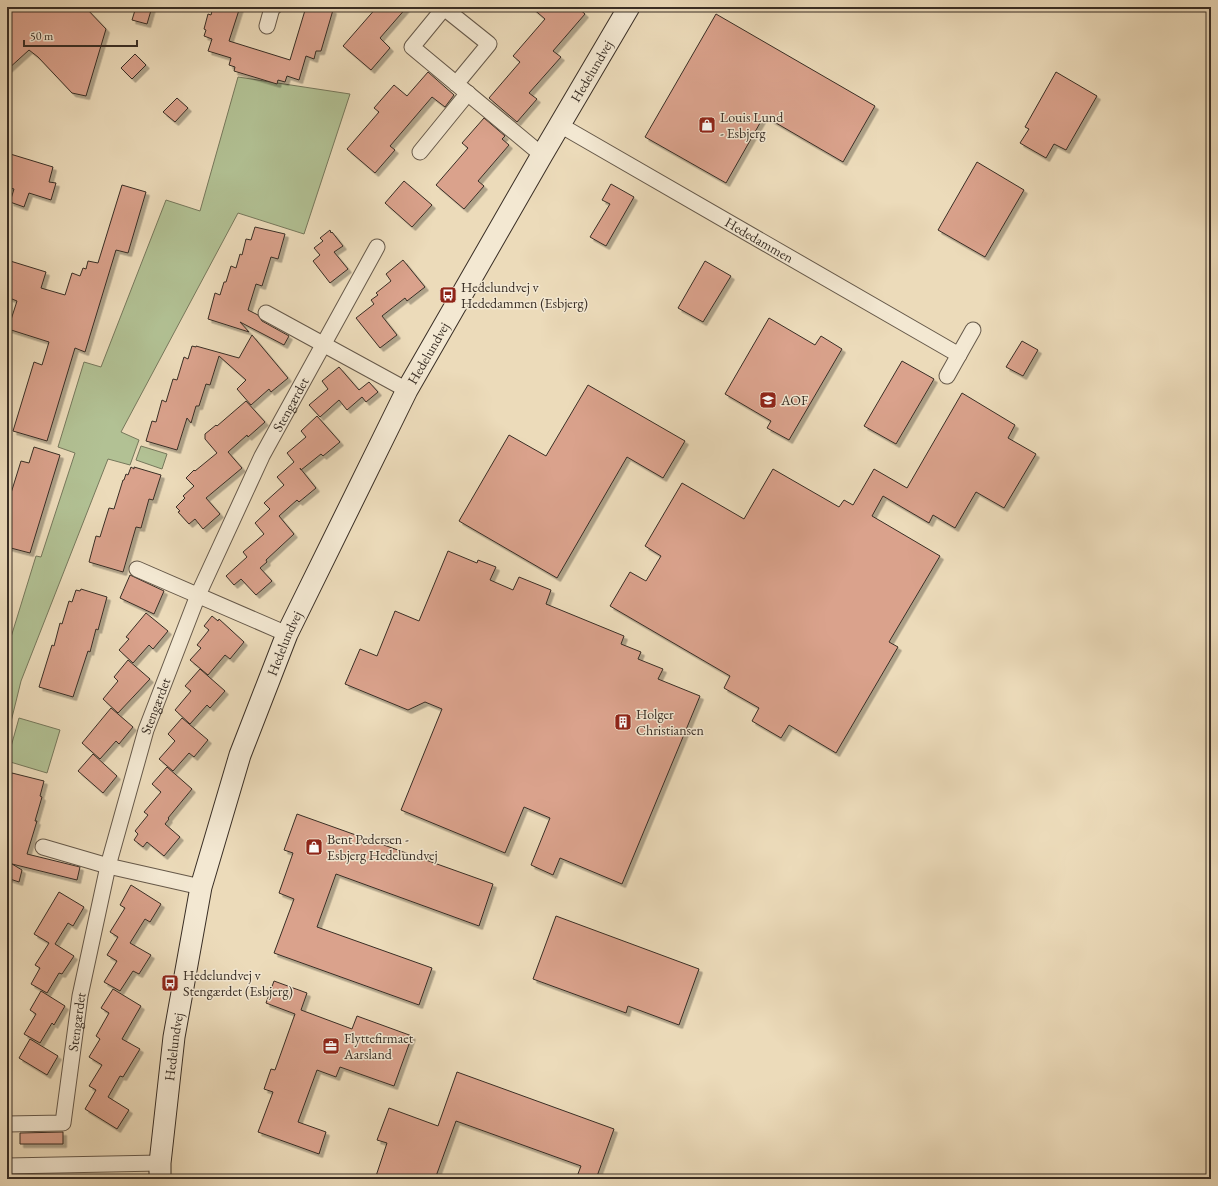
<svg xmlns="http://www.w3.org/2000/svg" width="1218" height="1186" font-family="'EB Garamond',serif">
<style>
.green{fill:#b2c194;stroke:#76785c}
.building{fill:#daa28c;stroke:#392e25;filter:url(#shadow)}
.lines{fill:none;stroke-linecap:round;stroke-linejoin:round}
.street-casing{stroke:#66594a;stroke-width:17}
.secondary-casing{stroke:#392e25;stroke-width:23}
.street{stroke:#f3e8d2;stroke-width:15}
.secondary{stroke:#f3e8d2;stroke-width:21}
.labels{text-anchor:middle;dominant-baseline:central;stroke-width:3;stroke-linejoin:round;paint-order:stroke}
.street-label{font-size:14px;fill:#392e25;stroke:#f3e8d2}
.poi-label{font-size:14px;fill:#392e25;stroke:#f3e8d2;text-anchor:start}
</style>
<defs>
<filter id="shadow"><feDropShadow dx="3.5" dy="3.5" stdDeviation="0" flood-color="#0004"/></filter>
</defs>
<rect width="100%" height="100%" fill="#ecdbba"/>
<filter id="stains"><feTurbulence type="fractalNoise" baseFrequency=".005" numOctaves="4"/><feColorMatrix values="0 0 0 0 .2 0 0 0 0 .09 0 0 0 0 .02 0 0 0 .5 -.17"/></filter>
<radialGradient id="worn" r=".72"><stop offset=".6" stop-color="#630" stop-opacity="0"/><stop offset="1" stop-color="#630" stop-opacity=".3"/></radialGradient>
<path class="green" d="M238,77l112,17 -46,140 -66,-21 -117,219 18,8 -9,25 -22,-6 -87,222 -14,57v-43l3,-7 -3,-1v-37l29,-94 5,1 34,-104 -17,-6 26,-85 17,5 65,-167 34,11z
M141,446l26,8 -5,15 -26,-9z
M19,718l41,12 -13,43 -40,-12z"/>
<path class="building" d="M7,7h78l21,22 -20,67 -14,-3 -34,-36 -9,-7 -22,20z
M136,7h16l-5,17 -15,-4z
M213,7h27l-11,34 61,19 16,-53h23l-1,2 5,1 -12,41h-5l-2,8 -8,-3 -7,24 -12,-4 -2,6 -7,-2 -1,4 -43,-13 1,-4 -6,-2 2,-7 -23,-7 4,-12 -8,-3 2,-6 -2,-1 4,-15 3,1z
M377,7h30l-27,31 10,10 -19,22 -28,-24z
M531,7h46l8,7 -32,37 8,6 -32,36 8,6 -20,23 -28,-24 31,-36 -7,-6 32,-37z
M716,14l159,92 -32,56 -79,-46 -38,67 -81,-46z
M135,54l11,11 -14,14 -11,-11z
M428,72l26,23 -9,12 -13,-10 -42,49 5,4 -20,23 -28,-24 32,-37 -5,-4 20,-23 13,11z
M1056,72l41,24 -31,54 -12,-6 -8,14 -26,-15 9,-14 -4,-2z
M177,98l11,10 -13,14 -12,-10z
M484,118l21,18 -3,3 7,6 -31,36 6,5 -20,23 -28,-24 32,-37 -6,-5z
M7,153l46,14 -4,15 7,1 -5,17 -22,-7 -5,14 -14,-5 4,-13 -7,-2z
M977,162l47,28 -39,67 -47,-27z
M404,181l28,24 -20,22 -27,-24z
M611,184l23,13 -28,49 -16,-9 20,-33 -8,-4z
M122,185l24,7 -18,61 -12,-3 -31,102 -10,-4 -28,93 -34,-10 21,-69 8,3 7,-23 -41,-13 9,-28 -10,-4v-37l39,12 -5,16 24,7 7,-22 8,3 3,-8 3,1 2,-8 10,2z
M255,227l30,7 -7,25 -7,-2 -9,29 -6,-2 -8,26 10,5 4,6 27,15 -5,9 -44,-23 9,10 -41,-13 7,-26 5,2 4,-13h2l5,-16 5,2 4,-14 2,1 4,-16 5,1z
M330,230l1,3 1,-1 11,14 -9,6 14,17 -18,14 -17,-22 7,-6 -6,-7 9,-7 -3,-3z
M403,260l22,27 -18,14 -2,-3 -23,18 15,19 -17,13 -24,-30 18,-14 -3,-4 7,-5 -2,-2 15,-12 -5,-7z
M705,261l26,15 -28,46 -25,-14z
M769,318l46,27 6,-9 21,13 -53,91 -22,-12 4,-7 -46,-27z
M252,335l36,43 -17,14 -2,-3 -18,16 -14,-16 9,-9 -27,-24 -9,29 -4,-1 -7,22h-3l-5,17 -4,-5 -10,32 -31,-9 6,-20 4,1 6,-22 4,2 7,-23 4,1 7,-23 4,2 4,-13 4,1v-1l43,12z
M1022,341l16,9 -15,26 -17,-9z
M902,361l32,18 -38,65 -32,-18z
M339,367l20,23 10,-8 9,10 -12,10 -4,-5 -15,13 -8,-10 -19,17 -11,-12 19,-16 -6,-8z
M588,385l97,56 -22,37 -36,-21 -70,121 -98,-57 50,-86 37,21z
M962,393l53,32 -7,13 28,16 -32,54 -28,-16 -21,36 -22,-13 -4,8 -46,-27 -11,20 68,40 -51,86 9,5 -62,106 -47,-28 -8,13 -29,-17 7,-13 -35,-20 6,-12 -120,-70 20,-34 16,9 15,-25 -16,-10 37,-63 62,36 29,-50 66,38 5,-7 9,5 21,-36 33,19z
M246,401l19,21 -17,15 -1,-2 -19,17 14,16 -36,30 14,16 -17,15 -8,-10 -6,5 -11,-12 2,-1 -4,-4 9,-9 -2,-2 11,-10 -8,-8 8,-8 1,1 22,-18 -12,-14v-5l11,-9 1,1z
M317,416l23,26 -17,14 -2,-2 -20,16 -1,-2 16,20 -17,14 -2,-2 -18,16 15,18 -28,26 1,2 -7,6 12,13 -16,14 -15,-16 -7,6 -8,-9 21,-19 -4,-5 21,-18 -9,-11 15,-14 -6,-6 20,-18 -7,-8 17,-15 -7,-9 19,-16 -5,-6z
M34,447l26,8 -30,98 -23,-6v-41l14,-45 8,2z
M131,467l3,2v-2l27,8 -8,25 -4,-1 -8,29 -5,-1 -13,45 -34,-10 7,-26 4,1 9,-29 5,1 9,-29h1l2,-6 2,1z
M448,551l29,12 1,-3 18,7 -6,13 23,10 6,-13 32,13 -5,14 78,32 -3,8 20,8 -3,7 25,10 -5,10 42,17 -78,188 -62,-26 -7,17 -22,-10 19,-47 -26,-11 -19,46 -104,-43 41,-101 -17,-7 -17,8 -63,-26 15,-35 17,7 18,-45 24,10z
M130,575l34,16 -10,23 -34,-16z
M81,589l26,8 -9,33 -2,-1 -6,23 -2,-1 -15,46 -34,-10 13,-42 2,1 6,-23 2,1 7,-23 3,1 4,-12 4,1z
M146,613l22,18 -15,18 -4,-4 -16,18 -14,-13 10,-11 -3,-2z
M212,616l6,5 1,-2 25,23 -14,17 -5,-4 -17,20 -18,-15 11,-12 -4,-3 12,-15 -5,-4z
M128,660l22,19 -32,34 -15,-14 15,-18 -4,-4z
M200,669l25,22 -15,17 -3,-3 -17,19 -15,-14 16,-19 -6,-5z
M111,708l22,19 -14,17 -3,-3 -16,18 -18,-16z
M182,718l26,22 -14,17 -5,-4 -16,18 -14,-12 16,-18 -7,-7z
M93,754l24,22 -14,17 -25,-22z
M167,767l25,22 -24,29 1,1 -4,5 15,13 -16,19 -17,-14 -4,5 -9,-7 4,-6 -3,-3 13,-16 -4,-3 17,-20 -9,-8z
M12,773l32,8 -4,15 2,1 -7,24h2l-10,33 53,13 -3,13 -65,-16 10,6 -3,12 -12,-4v-88z
M297,814l196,70 -14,42 -143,-52 -19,53 115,41 -13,37 -145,-52 20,-54 -15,-6 14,-40 -9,-3z
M131,885l30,19 -11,18 -5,-3 -15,24 21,12 -12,19 -6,-3 -13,20 -16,-9 13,-21 -10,-6 11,-18 -8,-5 15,-24 -5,-3z
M59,892l25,15 -11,19 -5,-3 -13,21 19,12 -12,18 -3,-1 -12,20 -16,-9 9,-16 -5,-3 14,-22 -15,-9z
M556,916l143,53 -20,56 -51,-19 -2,7 -93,-34z
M274,981l33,12 -6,17 51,19 5,-13 55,20 -18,50 -54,-19 -4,10 -19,-7 -19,52 28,10 -7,22 -61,-22 15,-40 -9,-3 7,-20 4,1 20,-56 -29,-11z
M113,989l28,17 -19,33 18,10 -17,28 -3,-1 -12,21 21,13 -12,19 -32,-20 11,-19 -7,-4 13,-21 -13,-8 11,-18 -4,-3 13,-23 -8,-5z
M41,991l24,15 -11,19 -2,-2 -12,20 -16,-9 12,-20 -6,-4z
M30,1039l28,17 -11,19 -28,-17z
M457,1072l157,57 -18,50h-20l5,-13 -125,-45 -21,58h-60l12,-36 -10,-3 12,-32 49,18z
M63,1132v12h-43v-11z"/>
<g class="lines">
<g class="street-casing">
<g id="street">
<path d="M267,26l5,-18 2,-1"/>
<path d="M456,84l33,-40 -45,-36 -32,39 130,108"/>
<path id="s1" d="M560,125l399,230"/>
<path d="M420,152l48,-59"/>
<path d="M266,313l141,77"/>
<path d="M947,376l26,-46"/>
<path d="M137,569l150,65"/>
<path d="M43,847l65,19 93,21"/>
<path id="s2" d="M7,1124l56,-1 17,-127 28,-130 38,-136 52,-135 64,-139 115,-209"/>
<path d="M7,1166l153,-3"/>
</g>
</g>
<g class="secondary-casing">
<g id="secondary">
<path id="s3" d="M160,1179v-16l14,-126 27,-150 39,-132 47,-121 120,-244 135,-235 87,-148"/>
</g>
</g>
<use href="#street" class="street"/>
<use href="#secondary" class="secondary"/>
</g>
<defs>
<g id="shop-square" transform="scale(0.9)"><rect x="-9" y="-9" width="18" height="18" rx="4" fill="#8f2418" stroke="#f3e8d2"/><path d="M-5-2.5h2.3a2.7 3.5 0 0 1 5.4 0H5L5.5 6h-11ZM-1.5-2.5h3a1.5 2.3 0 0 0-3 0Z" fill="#fff"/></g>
<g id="bus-square" transform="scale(0.9)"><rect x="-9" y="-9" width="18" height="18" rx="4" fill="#8f2418" stroke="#f3e8d2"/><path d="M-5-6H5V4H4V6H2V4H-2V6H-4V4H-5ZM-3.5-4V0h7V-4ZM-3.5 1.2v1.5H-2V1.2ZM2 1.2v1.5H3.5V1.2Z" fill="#fff"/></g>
<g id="university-square" transform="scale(0.9)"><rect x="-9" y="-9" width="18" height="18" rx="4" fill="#8f2418" stroke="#f3e8d2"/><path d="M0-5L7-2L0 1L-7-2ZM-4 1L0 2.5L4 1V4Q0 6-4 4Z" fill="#fff"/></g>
<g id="building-square" transform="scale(0.9)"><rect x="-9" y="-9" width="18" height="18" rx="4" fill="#8f2418" stroke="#f3e8d2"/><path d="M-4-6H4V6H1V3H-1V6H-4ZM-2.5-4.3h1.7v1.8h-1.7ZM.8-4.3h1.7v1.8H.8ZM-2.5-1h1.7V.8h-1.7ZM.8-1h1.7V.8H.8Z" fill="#fff"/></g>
<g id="office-square" transform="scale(0.9)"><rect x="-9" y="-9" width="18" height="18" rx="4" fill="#8f2418" stroke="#f3e8d2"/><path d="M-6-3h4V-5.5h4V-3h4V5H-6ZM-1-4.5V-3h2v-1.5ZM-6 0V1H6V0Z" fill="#fff"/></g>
</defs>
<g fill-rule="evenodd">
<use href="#shop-square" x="707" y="125"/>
<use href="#bus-square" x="448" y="295"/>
<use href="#university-square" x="768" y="400"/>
<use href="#building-square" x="623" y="722"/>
<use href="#shop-square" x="314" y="847"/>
<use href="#bus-square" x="170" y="983"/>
<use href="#office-square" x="331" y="1046"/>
</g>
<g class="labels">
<g class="street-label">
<text stroke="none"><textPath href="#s3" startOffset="1203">Hedelundvej</textPath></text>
<text stroke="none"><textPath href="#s1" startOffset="230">Hededammen</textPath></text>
<text stroke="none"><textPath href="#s3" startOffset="877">Hedelundvej</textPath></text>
<text stroke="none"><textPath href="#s2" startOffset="815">Stengærdet</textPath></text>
<text stroke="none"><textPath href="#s3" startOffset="553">Hedelundvej</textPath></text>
<text stroke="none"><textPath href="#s2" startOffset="484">Stengærdet</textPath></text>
<text stroke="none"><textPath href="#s2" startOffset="158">Stengærdet</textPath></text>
<text stroke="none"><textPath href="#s3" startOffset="133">Hedelundvej</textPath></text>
</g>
<g class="poi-label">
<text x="720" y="117">Louis Lund<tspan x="720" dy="16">- Esbjerg</tspan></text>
<text x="461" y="287">Hedelundvej v<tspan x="461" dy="16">Hededammen (Esbjerg)</tspan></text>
<text x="781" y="400">AOF</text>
<text x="636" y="714">Holger<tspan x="636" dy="16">Christiansen</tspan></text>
<text x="327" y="839">Bent Pedersen -<tspan x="327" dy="16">Esbjerg Hedelundvej</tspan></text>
<text x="183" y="975">Hedelundvej v<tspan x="183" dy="16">Stengærdet (Esbjerg)</tspan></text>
<text x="344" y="1038">Flyttefirmaet<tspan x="344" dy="16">Aarsland</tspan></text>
</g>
</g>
<rect width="1218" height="1186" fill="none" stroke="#ecdbba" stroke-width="24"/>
<rect x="8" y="8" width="1202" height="1170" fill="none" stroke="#392e25" stroke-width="2"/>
<rect x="12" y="12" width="1194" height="1162" fill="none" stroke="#392e25"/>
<path d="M24 40v6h113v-6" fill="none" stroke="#392e25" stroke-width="2"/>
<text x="30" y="40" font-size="12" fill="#392e25" stroke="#f3e8d2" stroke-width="3" paint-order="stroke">50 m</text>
<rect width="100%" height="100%" filter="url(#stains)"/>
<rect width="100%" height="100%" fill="url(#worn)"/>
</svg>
